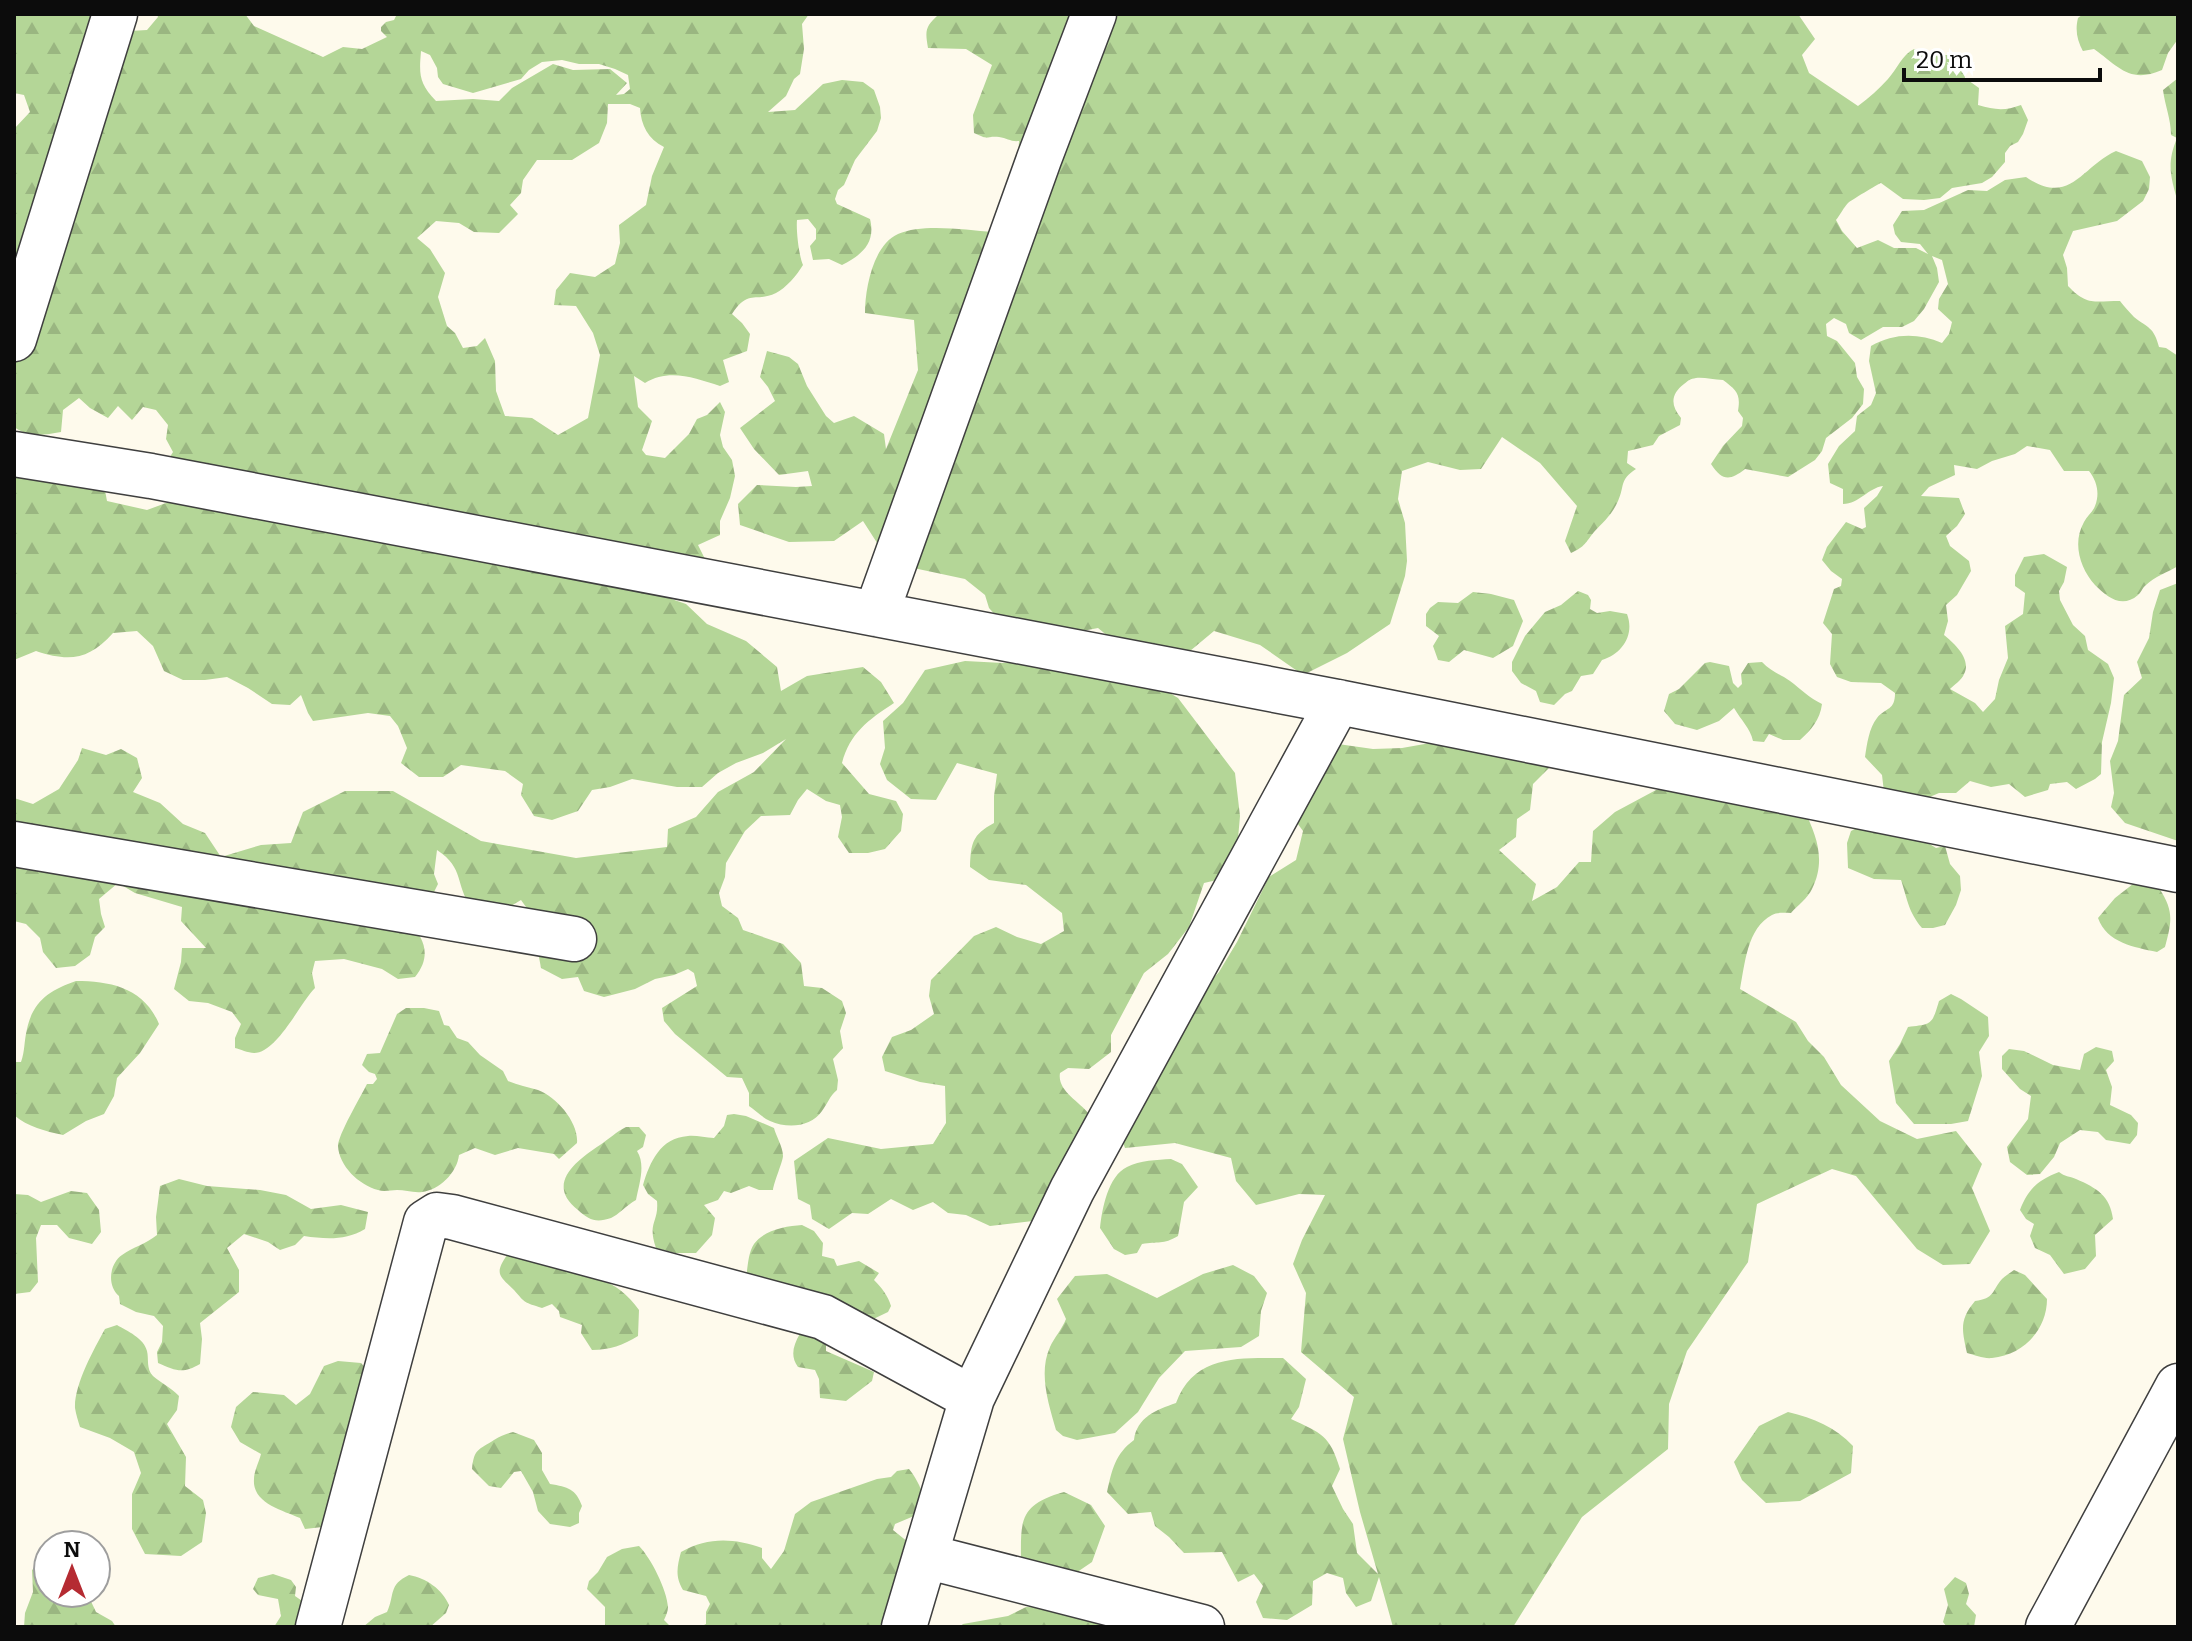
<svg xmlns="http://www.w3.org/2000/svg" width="2192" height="1641" font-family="Bitter,serif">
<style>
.forest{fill:url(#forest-firs);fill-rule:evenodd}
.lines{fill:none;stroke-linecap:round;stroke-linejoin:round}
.minor-casing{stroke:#3f3f3f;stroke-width:47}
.minor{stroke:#fff;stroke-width:44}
</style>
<defs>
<pattern id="forest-firs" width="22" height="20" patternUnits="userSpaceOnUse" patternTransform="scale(2)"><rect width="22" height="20" fill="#b4d697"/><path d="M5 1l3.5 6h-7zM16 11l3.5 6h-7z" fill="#9ab681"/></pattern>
</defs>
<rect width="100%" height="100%" fill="#fefaec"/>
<path class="forest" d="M14,14h107l9,17 17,-1 11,-13 -1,-3h88l9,12 69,31 20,-10 19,2 25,-12 -6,-6v-4l5,-5 8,-2 3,-6h412l-7,10 2,25 -4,25 -6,5 -8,17 -18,16 27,-2 28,-26 19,-4 21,2 11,8 6,17 1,11 -4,13 -22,29 -11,25 -6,5 -3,9 2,5 33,15c6,24 -8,36 -28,46l-13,-6 -16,1 -3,-14 6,-7v-10l-8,-10 -11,1c-1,11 2,36 6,45 -6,10 -17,23 -27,28 -21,10 -27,-5 -44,21l10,9 8,11 -3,17 -24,9 6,22 -9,4c-25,-8 -51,-18 -75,-3l-11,-7 4,31 14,14 -10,29 4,5 19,3 24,-24 8,-15 10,-4 13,-13 5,10 -5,23 3,12 9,13 3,16 -5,22 -10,23v14l-22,10 7,14 -9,13 -48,19 38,13 21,20 39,17 31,26 4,24 26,-15 56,-9 18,15 13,21c-26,17 -44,30 -52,60l27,31 27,7 7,13 -2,17 -16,18 -17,4h-19l-11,-16 4,-20 -2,-12 -14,-4 -19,-12 -9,11 -8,15 -29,1 -16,15 -19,32 -1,14 -6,16 3,13 16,12 5,12 40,14 18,19 3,23 18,2 20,13 4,12 -6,18 3,17 -10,11 5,21 -1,10c-8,7 -9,13 -15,21 -11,16 -34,18 -52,10 -7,-3 -14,-10 -21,-15v-13l-7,-15 -15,-1 -52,-43 -11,-13 -2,-13 35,-22 -3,-13 -6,-4 -14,6 -19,4 -20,10 -31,8 -20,-6 -6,-14 -16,2 -21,-11 -10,-54 -10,-14 -15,9 -35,-3c-16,-20 -6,-38 -34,-56l-3,24 4,10 -8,16 -21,22c17,18 22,35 6,55l-17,2 -16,-10 -38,-10 -29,2 -3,12 3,15c-15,15 -38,65 -61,65 -6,0 -14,-4 -19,-5v-10l6,-14 -9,-12 -24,-9 -19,-2 -15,-12 7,-27 1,-14h24l-25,-27 1,-14 -47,-14 -17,-10 -19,16 2,15 4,13 -10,10 -5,18 -15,11 -19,2 -13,-16 -3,-14 -14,-14 -12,-3v-123l19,6 26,-15 19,-29 4,-12 24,7 15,-6 16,9 5,20 -9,14 27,11 23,21 22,9 16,24 40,-12 30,-2 12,-31 42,-21h48l88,50 95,17 91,-11 1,-18 28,-12 22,-25 36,-20 32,-33 -23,14 -27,10 -18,10 -16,14h-25l-45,-8 -22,8 -18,3 -14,21 -26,9 -18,-4 -13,-21 2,-11 -18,-13 -44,-6 -18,12h-24l-18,-14 6,-15 -9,-22 -8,-10 -22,-3 -55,8 -5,-8 -7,-18 -11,10 -18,-1 -24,-16 -21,-11 -22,3h-22l-19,-9 -11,-25 -16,-15 -24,2c-24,27 -44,29 -77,18l-22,9v-189l90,14 3,16 40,9 19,-7 25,-4 -26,-34 8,-13 -7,-13 2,-14 -12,-15 -13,-3 -11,13 -14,-14 -10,12 -18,-10 -11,-10 -16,12 -2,22c-18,3 -31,6 -47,-5v-298l16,-17 -6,-17 -10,-2zM421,51l9,4 7,13 1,9 5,7 30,9 48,-14 8,-9 13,-8 20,-2 17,4h20l16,5 13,6 2,14 -6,5 -8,1 11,-12 -17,-14 -37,1 -20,-6 -41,24 -13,13 -26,-2 -37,2c-17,-18 -17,-26 -15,-50zM608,104h22l10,4c1,17 8,31 24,39l-12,29 -6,29 -27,20 1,18 -5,21 -20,13 -25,-4 -14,17 -2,15 22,1 17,27 7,22 -12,63 -30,17 -26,-17 -27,-2 -9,-25 -1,-30 -10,-23 -8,8 -14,2 -8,-15 -8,-7 -9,-29 7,-24 -15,-24 -13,-11 19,-17 23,2 15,9 25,1 19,-19 -8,-9 11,-12 2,-13 14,-20h35l27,-17 8,-20z
M939,14h859l17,25 -13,16 7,18 49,33c11,-8 21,-17 30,-27 9,-10 14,-24 26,-30l16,6h21l12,10 2,13 14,10 -1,17c17,5 27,6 43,0l7,15 -5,14 -5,8 -8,4 -5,7v9l-13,15 -10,6 -30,5 -12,10 -16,2 -21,-1 -22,-16c-3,1 -31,18 -33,20 -4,4 -8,12 -12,17l6,11 15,17 21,-8 16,8h22l12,6 -8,-10 -19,-2 -6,-8 -2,-9 9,-14 22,-1 44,-20 19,1 18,-11 21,-3c44,30 55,-10 90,-26l26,10 8,16 -1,12 -6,12 -26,20 -44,10 -10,24 4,13 1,18c19,20 26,15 52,15 4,5 9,11 14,16 14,11 20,10 25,30l7,1 12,8v210c-10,6 -24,11 -32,19 -4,3 -5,8 -8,10 -16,14 -31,2 -43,-10 -15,-17 -23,-42 -11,-63 3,-6 9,-10 11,-16 5,-12 2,-25 -6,-35h-25l-14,-21 -23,-4 -12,8 -23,7 -15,8 -23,-4 1,10 -26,12 -8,9 38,2 6,16 -8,12 -11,10 4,10 19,15 2,10 -14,24 -11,10 2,16 -4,14c10,8 28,24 20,39 -2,6 -10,11 -14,15l25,14 8,9 12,-13 4,-19 9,-22 -3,-32 18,-12 2,-21 -10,-7v-11l9,-18 20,-3 23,13 -3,15 -5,9 1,9 13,25 12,11 3,14 20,14 6,14 -3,25 -9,39 -1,32 -6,5 -19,10 -9,-7 -17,2 -2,6 -23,7 -16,-13 -18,3 -21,-6 -14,12h-17l-14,6 -41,-7 -2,-17 -17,-18c2,-13 4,-29 12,-39 9,-11 18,-7 18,-25l-14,-10 -30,-1 -14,-5 -7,-13 2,-30 -9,-11 11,-34 7,-3 1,-7 -11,-8 -9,-11 5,-13 19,-25 16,7 4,-2 -2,-19 13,-12 6,-10c-15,2 -24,18 -40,18v-15l-13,-6 -2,-19 11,-18 16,-15 2,-15 14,-11 5,-12 -7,-32 2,-15c23,-13 47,-13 71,-3l7,-9 3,-12 -14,-13 1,-10 9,-15 -6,-24 -10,-4 5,12 2,14 -15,27 -10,12 -12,6h-19l-22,13 -12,-7 -3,-9 -12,-6 -8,6 1,12 10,5 18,22 2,14 7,12 -1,15 -11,14 -26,20 -4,13 -7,9 -27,17 -43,-8c-15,12 -23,12 -34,-5l12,-18 19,-20 1,-8 -5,-7c3,-18 -2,-21 -15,-31 -10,0 -19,-3 -27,-2 -6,1 -7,2 -12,6 -13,10 -14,21 -3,34l-1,7 -21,11 -6,9 -25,6 -1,12 9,6c-17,11 -11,17 -18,32 -6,14 -14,20 -24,31 -9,11 -8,14 -23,21l-6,-12 12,-35 -37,-43 -38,-26 -21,32 -21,1 -32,-8 -26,9 -4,28 7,24 2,38 -2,15 -15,48 -43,29 -44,22 -43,-30 -46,-14 -24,20 -33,8 -20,1 -39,-32 -31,6 -52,3 -26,-29 -4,-13 -20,-16 -75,-16 -27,-42 -29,20 -45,1 -49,-17 -2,-21 19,-19 39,2 16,-1 -4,-15 -29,4 -25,-26 -14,-21 35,-27 -7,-14 -8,-10 7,-26 22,6 9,7 9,22 19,30 8,7 20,-7 30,18 2,15 32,-79 -4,-50 -49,-7c0,-24 8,-68 33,-79 25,-11 68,-4 95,-2l24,-55 2,-36c-8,1 -12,-3 -20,-4 -15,-1 -8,4 -25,-4l-1,-18 19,-50 -26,-16 -38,-1c-3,-18 -3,-21 11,-34z
M2083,14h95v25l-10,14 -6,17c-32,14 -43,-3 -68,-21l-11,2c-6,-11 -8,-21 -5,-33z
M2178,78v125c-7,-26 -12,-38 -1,-65l-6,-3c0,-16 -6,-29 -8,-45z
M2178,583v258l-53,-18 -14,-16 3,-14 -4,-32 8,-20 6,-46 18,-17 -5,-16 12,-24 4,-26 7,-22z
M1578,591l10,4 3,5 -1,9 7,4 13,-2 17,3c8,21 -5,40 -25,46l-9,14 -12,2 -9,15 -7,3 -11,11 -14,-3 -4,-11 -15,-8 -9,-12v-9l13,-26 20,-24 16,-7z
M1473,592l18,2 23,6 9,21 -10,25 -20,12 -29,-8 -15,12 -11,-2 -5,-14 6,-10 -13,-10v-12l4,-6 8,-6 20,1z
M965,661l38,2 25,-2 117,17 33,20 57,75 5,43 -3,34 -7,27 -26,6 -15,44 -21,27 -24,19 -33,62v17l-22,17 -21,-1 -8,5c-3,18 19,28 29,41l-48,106 -51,6 -24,-11 -18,-2 -15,-11 -20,8 -22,-11 -23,15 -16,-1 -23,16 -17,-10 -2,-14 -12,-6 -4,-38 34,-23 53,11 52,-5 13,-21 -1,-37 -25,-4 -35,-11 -3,-14 10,-20 19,-7 23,-16 -5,-18 2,-16 43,-44 22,-9 21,10 24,7 23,-13 -2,-18 -36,-28 -37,-5 -19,-13c1,-24 2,-32 24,-44v-27l3,-22 -40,-11 -21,37 -25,-1 -24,-19 -7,-16 5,-16 -2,-27 20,-18 22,-33z
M1710,662l19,4 4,17 5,5 4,-4 -1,-10 7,-11 14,-1c8,9 18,12 28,19 11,8 19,17 32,23 -2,16 -11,26 -22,36h-17l-14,-6 -5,8 -11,-1c-3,-13 -12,-21 -19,-33l-15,13 -22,9 -22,-6 -11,-13 5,-17 10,-5 26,-26z
M1317,741l56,8 29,-1 34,-6 121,18 -24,24 -3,26 -13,9 -1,18 -17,13 37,34 -4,17 25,-14 22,-25h12l2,-31 22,-19 41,-22 52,-3 96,23c13,26 22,51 8,79 -4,9 -15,17 -21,24 -6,0 -14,-1 -19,2 -25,13 -27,49 -32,74l56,33 12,19 16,16 17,28 39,36 37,18 39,-8 26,33 -10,24 18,43 -20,33 -27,1 -26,-16 -61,-73 -24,-7 -75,35 -9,58 -61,89 -18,53 -1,45 -86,68 -69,110h-120l-14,-50 -8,24 -15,6 -10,-14 -3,-15 -16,-5 -14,8 -1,24 -25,15 -24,-2 -7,-16 7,-16 -9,-12 -16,8 -16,-30 -38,1 -15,-16 -14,-11 -4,-14 -23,2 -21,-22c5,-22 8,-38 27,-52 3,-23 22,-30 42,-37 18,-49 64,-45 107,-45l23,21 -7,28 -8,12c30,14 39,16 49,50l-8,17 11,23 10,15 4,29 21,21 -18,-62 -17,-73 11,-42 -53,-45 5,-59 -13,-29 9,-24 23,-45 -26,-1 -43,11 -20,-24 -5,-23 -56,-15 -50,5 -11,-32 88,-125 17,-19 18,-30 32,-65 27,-17 7,-29 -11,-15z
M1869,822l43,11 24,15 9,-2 5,18 10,12 1,14 -5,15 -11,20 -12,3h-11c-14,-17 -14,-27 -21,-48l-27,-1 -26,-11 -1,-25 4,-12z
M2133,884l26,4c15,23 13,33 6,59l-8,5c-23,-5 -50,-9 -59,-34l17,-20z
M76,981c35,0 68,7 83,43l-19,29 -23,25 -3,18 -10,18 -18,7 -23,14c-18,-4 -35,-8 -49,-20v-53h7c4,-11 3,-21 6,-33 6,-28 23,-39 49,-48z
M1951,994l10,5 27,18 1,19 -10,16 3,24 -14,45 -17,3h-37l-18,-21 -7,-42 11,-17 8,-17c24,-3 24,-2 31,-26z
M406,1008h18l15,3 5,14 5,1 8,12 11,4 12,13 23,16 5,10c10,4 20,6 30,9 19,7 41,33 39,53l-18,16 -5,-5 -36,-6 -23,7 -20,-7 -16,7c-2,18 -20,35 -37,37 -9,1 -17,-2 -25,-2 -6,0 -13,2 -19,0 -19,-5 -39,-24 -40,-44 0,-11 23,-50 29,-62h6l4,-5 -2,-5 -6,-2 -7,-7 5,-11 13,-1 17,-39z
M2096,1047l16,4 2,10 -8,9 6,17 -2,18 21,10 7,8 -1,12 -7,9 -24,-4 -8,-8 -18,-2 -20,13 -6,14 -14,17 -13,1 -17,-13 -3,-15 21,-28 3,-23 -11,-7 -18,-20v-13l7,-7 15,2 29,14 27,5 4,-16z
M734,1114l12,2 28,12c2,8 9,19 9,28 0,5 -9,26 -10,34h-14l-10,-4 -18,7 -7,-2 -6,9 -14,5 11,13 -3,17 -16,18h-21l-19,-5c-9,-26 3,-25 1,-47l-9,-7 -5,-9c7,-23 17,-47 45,-49 8,-1 17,2 26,2l10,-12 3,-11z
M626,1127h13l7,8 -3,12 -6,4c9,14 2,33 -1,49 -9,5 -18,15 -25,18 -15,5 -22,2 -33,-8 -33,-26 -2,-49 22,-65 9,-6 16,-13 26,-18z
M1171,1159l11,5 16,23 -14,15 -6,34c-15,9 -20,5 -36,8l-5,9 -12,2 -11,-6 -14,-21c2,-19 8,-52 27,-61 13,-7 30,-7 44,-8z
M2059,1172c6,5 10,4 17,7 21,9 34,17 37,40l-18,16 1,21 -11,13 -21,5 -14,-19 -15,-7 -5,-12 4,-12 -8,-5 -6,-9c8,-21 18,-30 39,-38z
M179,1179l28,7 53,4 26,5 25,14 30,-4 27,7 -3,17c-20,12 -40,10 -61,7l-9,9 -15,5 -12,-8 -24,-8 -17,14 12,22v22l-39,31 2,16 -2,25c-17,10 -24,7 -42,-1l-1,-11 5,-10 1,-16 -9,-10 -18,-4 -16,-8 -1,-8c-12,-10 -10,-32 3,-41 11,-8 24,-11 35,-20l-1,-18 4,-31z
M71,1191l16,2 12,17 2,22 -9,12 -23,-6 -12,-13h-16l-5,13 2,44 -8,10 -16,2v-100l14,1 13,7z
M549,1222l33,7 17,37 -2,13c19,5 31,16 42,31l-1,26c-15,9 -28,14 -46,14l-11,-17 1,-8 -22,-8 -1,-6 -7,-7 -10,4c-18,-6 -16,-4 -28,-18 -13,-13 -21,-15 -7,-35z
M802,1225l12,6 9,12 -1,13 12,3 3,7 22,-5 20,12 -5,7c8,8 14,16 17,26l-3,6 -23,11 -119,-46c2,-10 2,-24 8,-33 10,-14 32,-18 48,-19z
M1233,1265l21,11 13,17 -6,18 -2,25 -18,11 -56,4 -26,27 -21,34 -23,21 -38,7 -14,-4 -7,-6c-7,-25 -18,-57 -6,-83 4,-9 12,-18 16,-28l-9,-20 18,-23 32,-2 50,24 46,-24z
M2014,1270l11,5 22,24c0,31 -24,56 -55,59 -8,1 -17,-3 -25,-5 -5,-23 -8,-33 8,-52 20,-3 16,-9 27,-22 3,-3 8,-6 12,-9z
M811,1315l15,5v31l48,21 -2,9 -26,20 -26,-3 -1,-19 -4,-9 -17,-3c-13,-17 4,-35 13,-52z
M117,1325c10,6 27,13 30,26 2,8 -1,18 6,25 8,7 17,11 26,20l-2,14 -10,14 19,33 -1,29 18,14 3,13 -4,29 -21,14 -36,-2 -13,-25v-35l9,-21 -7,-21 -24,-14 -30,-11c-2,-6 -4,-13 -5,-19 -1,-23 19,-59 30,-79z
M338,1361l23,2 11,12 -10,39 -12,8 1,13 -20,91 -26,3 -5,-11c-18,-8 -48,-15 -46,-39 0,-8 5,-17 7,-25l-21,-12 -9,-15 5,-20 17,-15 31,3 12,10 14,-11 14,-28z
M1788,1412c26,6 47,15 65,34l-2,27 -51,28 -34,2 -24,-23 -8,-18 25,-36z
M513,1432l21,8 8,13v17l8,14c18,3 26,5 32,22l-3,7v10l-9,4 -20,-3 -12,-13 -5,-19 -12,-21 -7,1 -13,16 -12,-2 -17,-17c2,-21 7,-19 22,-29 7,-4 11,-6 19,-8z
M909,1469c5,6 13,19 13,26 1,6 -6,16 -8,21l-19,8 -2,6 15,12 -11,58 -18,27h-179l6,-3v-12l4,-8 -4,-8 -23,-6c-8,-14 -6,-23 -2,-38 27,-15 52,-14 81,-4v10l9,11 13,-18 11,-37 16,-12 66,-23 14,-2 6,-6z
M1064,1492l27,13 14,21 -13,36 -25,17 -46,-14c0,-43 -4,-60 43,-73z
M639,1546c12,12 28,44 29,61 0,4 -2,9 -4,13l7,7h-66v-20l-18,-18 2,-8 9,-9 9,-15 15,-8z
M43,1559h5v34h39l9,19 16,9 4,6h-92l1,-14 8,-21 -1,-22z
M273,1574l18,6 5,7 -1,9 13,9 1,22h-35l7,-11 -3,-17 -20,-4 -5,-6 5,-11z
M409,1575c17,3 33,14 40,30l-3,8 -16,14h-67l12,-10 12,-5c8,-17 1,-27 22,-37z
M1955,1577l11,6 3,11 -3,10 10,11 -2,12h-27l-4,-5 5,-17 -4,-16z
M1026,1607l31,1 88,19h-186l4,-3 45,-8z"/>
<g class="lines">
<g class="minor-casing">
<path id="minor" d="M14,339l101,-325
M14,454l137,22 1187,226 840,168
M876,614l163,-455 55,-145
M14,844l560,95
M925,1556l277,71
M318,1627l108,-405 11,-7 15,2 371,100 149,81
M904,1627l68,-229 100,-208 266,-488
M2048,1627l130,-241"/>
</g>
<use href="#minor" class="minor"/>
</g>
<rect width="2192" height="1641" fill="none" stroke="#0c0c0c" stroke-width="32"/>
<g transform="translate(72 1569)"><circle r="38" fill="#ffffff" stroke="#9e9e9e" stroke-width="2"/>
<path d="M0-6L14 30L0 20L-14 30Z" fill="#b52b32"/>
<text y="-12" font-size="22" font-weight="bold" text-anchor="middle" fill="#0c0c0c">N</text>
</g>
<path d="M1904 68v12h196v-12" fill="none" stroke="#0c0c0c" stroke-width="4"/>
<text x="1916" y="68" font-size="24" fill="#0c0c0c" stroke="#ffffff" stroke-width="6" paint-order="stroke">20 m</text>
</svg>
